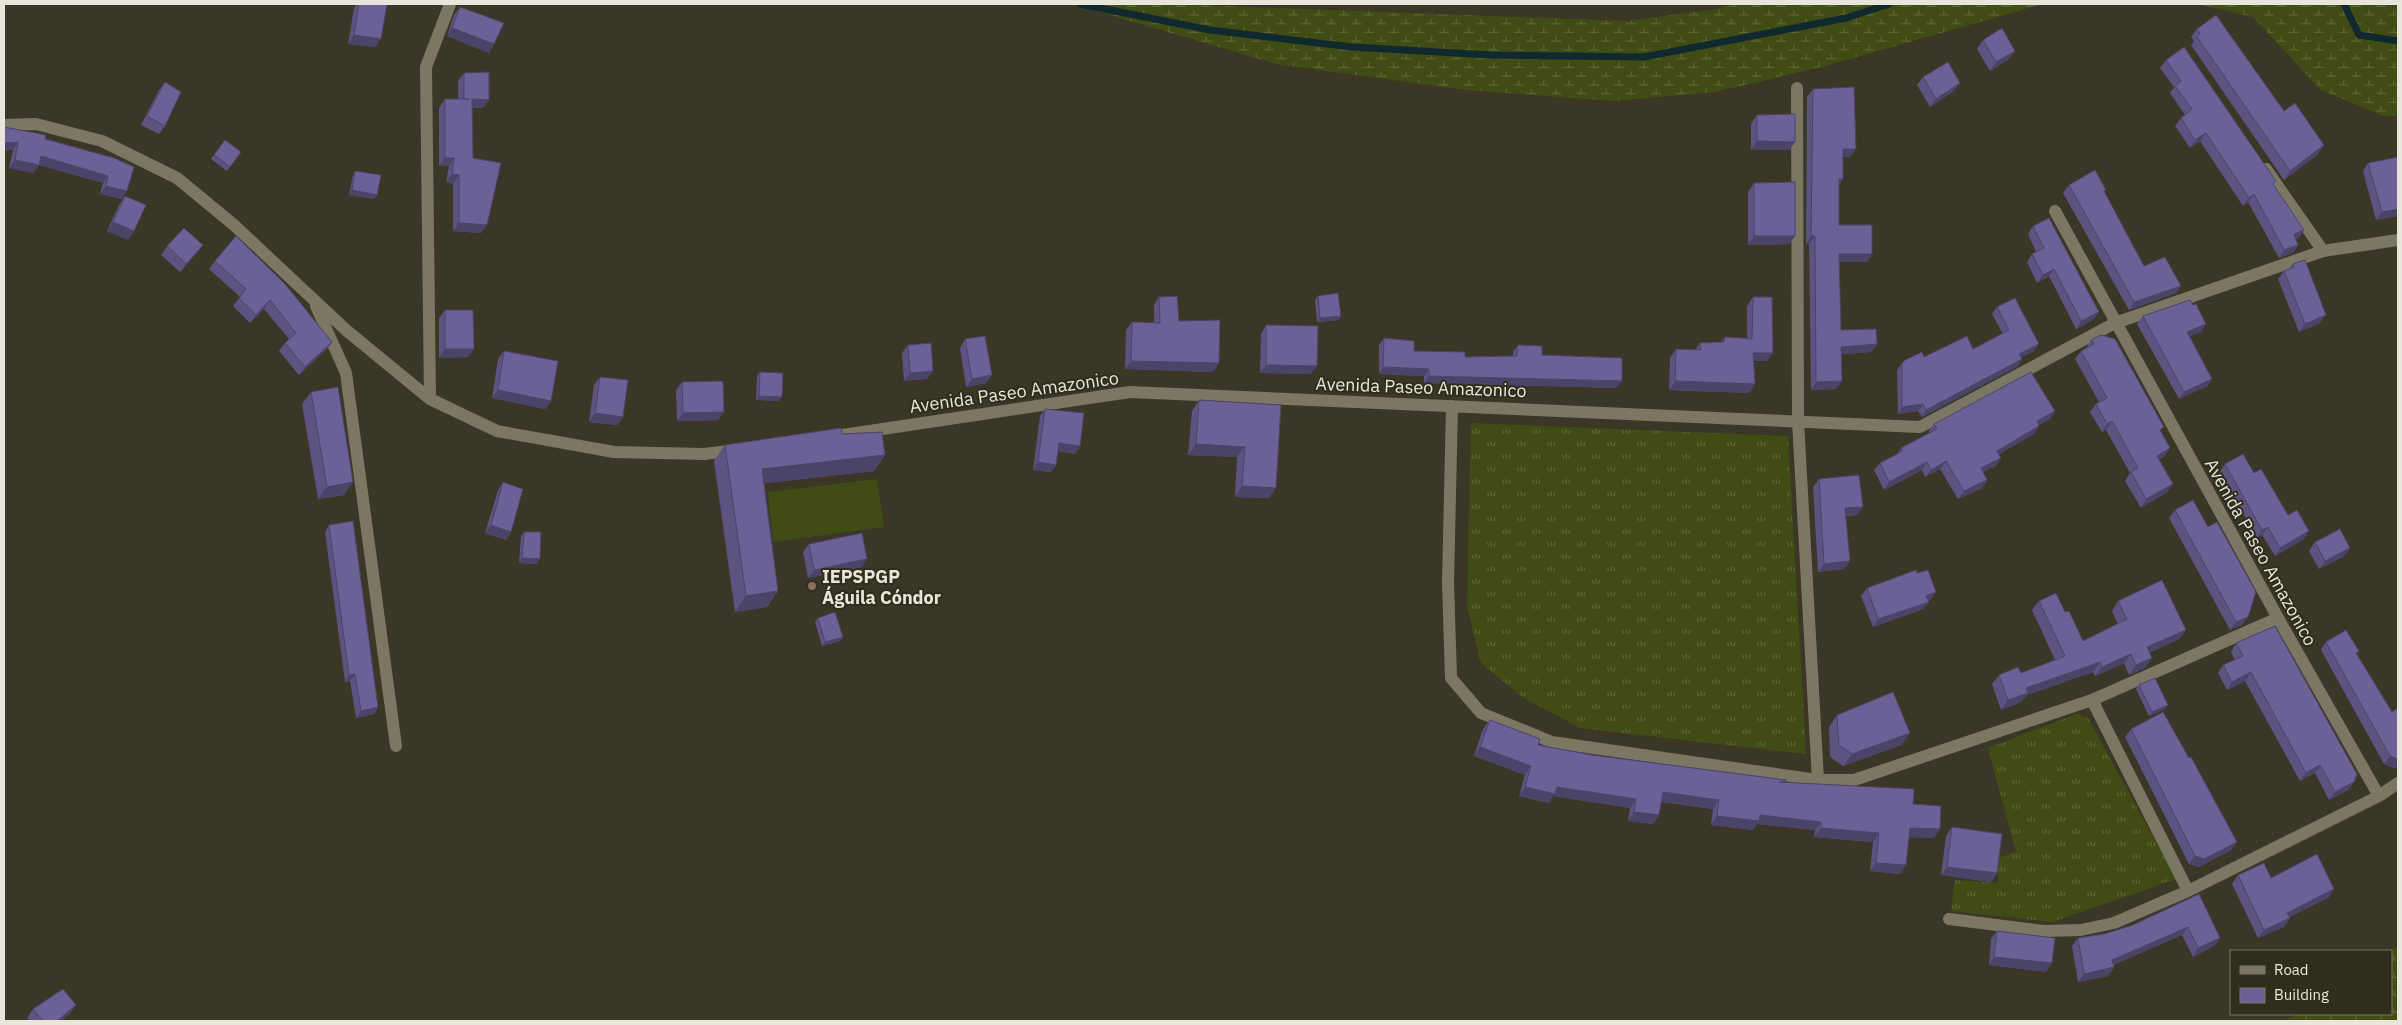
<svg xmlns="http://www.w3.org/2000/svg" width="2402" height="1025" font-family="'IBM Plex Sans',sans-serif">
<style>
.grass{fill:url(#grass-tufts)}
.wetland{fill:url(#wetland-marsh)}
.pitch{fill:#414c14}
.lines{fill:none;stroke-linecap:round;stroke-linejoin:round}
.stream{stroke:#0f292f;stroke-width:7}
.minor{stroke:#7b7764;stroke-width:12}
.wall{fill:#5c5381}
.shaded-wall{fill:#4b4469}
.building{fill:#6b6196;stroke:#4b4469}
.education-dot{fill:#8d6e63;stroke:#312d1d;stroke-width:2}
.labels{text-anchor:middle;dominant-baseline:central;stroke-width:4;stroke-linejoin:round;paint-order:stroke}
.street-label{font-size:18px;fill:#e8e6db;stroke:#312d1d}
.poi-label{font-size:18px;font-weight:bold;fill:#e8e6db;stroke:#312d1d;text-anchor:start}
</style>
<defs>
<pattern id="grass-tufts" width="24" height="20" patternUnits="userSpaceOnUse" patternTransform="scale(1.25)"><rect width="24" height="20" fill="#414c14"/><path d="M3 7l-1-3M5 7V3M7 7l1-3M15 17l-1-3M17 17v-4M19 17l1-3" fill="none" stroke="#5c6636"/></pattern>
<pattern id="wetland-marsh" width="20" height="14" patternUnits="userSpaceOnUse" patternTransform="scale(1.25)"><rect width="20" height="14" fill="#414c14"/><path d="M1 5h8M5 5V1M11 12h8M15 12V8" fill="none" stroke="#5c6636"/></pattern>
</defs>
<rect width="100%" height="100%" fill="#3b3726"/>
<path class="grass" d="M1471,423l317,13 18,318 -226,-26 -59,-32 -40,-33 -14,-57z
M2076,714l12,4 88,161 -124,43 -101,-11 4,-31 43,3v-25l18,-6 -28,-104z"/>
<path class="wetland" d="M1073,4h100l454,17 89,-12 21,-5h306l-218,62 -110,26 -102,9 -147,-11 -190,-26z
M2198,4h200v112h-14l-63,-26 -68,-73z
M2398,946v75h-114l12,-7h95v-63z"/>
<path class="pitch" d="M877,479l7,48 -111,15 -5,-50z"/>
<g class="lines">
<path class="stream" d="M1080,4l130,26 142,17 138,8 154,2 202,-39 43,-14
M2344,4l15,31 39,6"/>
<path class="minor" d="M1797,88l1,333 20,359
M4,125l32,-1 66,17 75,37 57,47 112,105 84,69 67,32 117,21 90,2 33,-4
M2266,169l57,82
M2055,211l223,407 101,178
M316,306l30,67 50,373
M430,399l-4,-332 24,-63
M1452,406l-4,176 3,96 30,35 71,29 266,38h36l238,-80 186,-82
M829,437l301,-45 790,35 195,-104 208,-72 75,-11
M2092,700l96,191
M1949,919l95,12 37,-1 33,-7 74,-32 191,-95 19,-13"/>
</g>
<path class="wall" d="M357,4h30l-12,43 -27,-3 6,-36z
M460,7l34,37 -5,9 -42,-17 7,-21z
M2197,29l121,125 -34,26 -93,-135 3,-4 -3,-4z
M1983,40l26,19 -19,12 -13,-22z
M2166,60l107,125 31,45 -5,8 -3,1 2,6 -5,8 -14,5 -31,-56 -5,4 -43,-65 -10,7 -15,-22 6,-8 4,-3 -15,-22 4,-6 -14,-19z
M464,73l19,35h-11l1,50 8,75 -28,-2v-47l-7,-2 3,-16h-10v-58l6,-9h13v-18z
M1923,77l31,14 -24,16 -13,-22z
M165,82v44l-6,8 -18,-9 18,-35z
M1813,89l37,68h-7l-4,28v40l28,37h-28l2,68 36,14 -6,8 -30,2 -5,35 -25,1 -2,-146h-3l1,-147z
M1757,115l38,27 -6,8h-38v-26z
M4,127l110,31 8,41 -22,-5 3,-11 -64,-18 -6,8 -24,-5 4,-18z
M225,140l16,12 -14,19 -16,-12z
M2368,163l30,53 -22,4 -13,-49z
M355,171l22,24 -3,4 -25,-4 4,-20z
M1754,183l35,61 -41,1v-53z
M2069,185l35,7 40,74 37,20 -5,7 -47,17 -66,-117z
M125,196l9,35 -6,9 -21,-9 12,-26z
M2033,226l66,86 -5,7 -18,10 -27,-53 -12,7 -10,-21 5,-8 4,-2 -8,-18z
M203,245l-6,8 -17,19 -19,-17 6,-9z
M215,261l117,81 -6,8 -27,25 -20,-24 6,-8 4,-4 -25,-30 -14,14 -17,-17 7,-9 -31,-28z
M2293,264l27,59 -21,9 -21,-53 6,-8 5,-2z
M1318,296l23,20 -3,4 -21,2 -2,-22z
M1159,297l20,24 40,42 -6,9 -88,-3 1,-39 6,-8h22v-17z
M1753,297l20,56 -6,8h-13l1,23 -6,9 -80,-3 1,-32 6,-9 19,1 5,-7 21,-1 4,-5 22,1v-32z
M1997,307l37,44 -13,6 -3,9 -96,51 -4,-6 -20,3 -1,-44 5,-7 22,-6 49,-8 30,-15 -11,-20z
M445,310l29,39 -6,8 -29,1v-40z
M2143,316l58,16 -11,4 22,43 -5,7 -28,13 -42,-75z
M1266,325l45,49 -51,-1 1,-39z
M1384,338l30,13 51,6 48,-1v-4l5,-7 99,43 -193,-5v-7l-45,-2v-29z
M965,339l27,36 -6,8 -20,4 -6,-39z
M2091,340l70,92 9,16 -6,8 -5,4 8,32 -26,16 -16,-27 5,-8 -24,-43 -4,2 -12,-20 6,-8 3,-2 -24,-43 6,-8 5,-3z
M908,345l25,26 -6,8 -23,2 -2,-28z
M504,351l47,50 -6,8 -53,-11 6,-39z
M760,372l19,29 -23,-1 1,-24z
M600,377l23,40 -6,8 -28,-3 5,-37z
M682,382l42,30 -6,8 -41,1 -1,-31z
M311,392l33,103 -26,4 -16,-95z
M1199,400l82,5 -12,93 -34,-1 2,-40 -49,-2 4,-44z
M1045,409l30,45 -17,-3 -2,14 -5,7 -18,-2 7,-54z
M2055,411l-5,8 -11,6v1l-5,8 -35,20 -3,12 -13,6 4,8 -5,8 -24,11 -18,-30 -15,8 -3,-7 -38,20 -10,-20 6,-7 17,-9 4,-6 28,-15v-2l5,-7z
M842,434l43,21 -11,16 -110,12 14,108 -11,16 -32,5 -21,-151 11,-16z
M2225,464l29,9 34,42 16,24 -29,17 -13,-21 -5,3 -37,-66z
M1819,479l38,36 -12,1 5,45 -6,8 -26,3 -5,-85z
M503,482l8,50 -5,8 -21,-7 13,-43z
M2175,510l33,17 40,90 -6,8 -12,5 -61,-112z
M329,525l49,182 -4,7 -18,4 -6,-37 -5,1 -20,-150z
M524,532l13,32 -18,-1 2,-27z
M2315,542l35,6 -6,8 -25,13 -10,-18z
M809,544l53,23 -54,11 -5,-26z
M1917,573l19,19 -6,8 -2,1 -5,8 -50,18 -12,-31 6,-8z
M2039,601l26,11 18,29 35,-17 -6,-13 6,-10 68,29 -7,9 -30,14 3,5 -7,10 -16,7 -5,-12 -29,13 -2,-4 -66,23 -6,7 -20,8 -9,-26 7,-9 22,-2 34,-13 -23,-50z
M818,618l25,19 -3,4 -18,5 -7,-24z
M2326,642l33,9 -2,3 35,58 6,-4v61l-14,-5 -63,-114z
M2236,643l118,139 -6,8 -19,10 -14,-27 -15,8 -55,-100 -18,9 -9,-17 5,-8 12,-5 -4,-8z
M2139,685l26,24 -16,7 -13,-27z
M1837,715l73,18 -9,12 -58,21 -13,-9 -1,-30z
M1490,720l48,25 54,10 194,25 -2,3 129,21 21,34 -25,-1 -9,37 -30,-3 3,-29 -59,-5 1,-7 -58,-6 -4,6 -42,-5 2,-16 -52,-7 -2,13 -6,9 -25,-3 2,-13 -77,-12 -4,7 -30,-7 6,-21 -51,-19 9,-27z
M2131,729l106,113 -6,8 -32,17 -10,-3 -64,-127z
M1952,827l45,46 -6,9 -50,-7 5,-39z
M2238,875l33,3 63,11 -6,9 -39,19 -5,10 -26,11 -26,-54z
M2199,894l21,44 -6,8 -21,11 -11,-22 -69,30 1,2 -6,9 -30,6 -6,-36 6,-8 26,-4 29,-9z
M1997,931l49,41 -57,-7 2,-26z
M76,1005l-6,8 -9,8h-31l-3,-3 6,-9z"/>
<path class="shaded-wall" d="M452,28l42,16 -5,9 -42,-17z
M354,35l27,4 -6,8 -27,-3z
M2015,51l-6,8 -19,12 6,-9z
M1960,83l-6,8 -24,16 6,-8z
M472,99l17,1 -6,8h-17z
M2206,133l-6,8 -10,7 5,-8z
M1757,141l38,1 -6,8h-38z
M18,142l-5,8 -9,1v-8z
M2324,145l-6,9 -34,26 6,-9z
M1843,149h13l-6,8h-13z
M41,156l67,20 -5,7 -67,-19z
M445,158h9l-5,8h-10z
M15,160l24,5 -6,8 -24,-5z
M452,174l7,1 -6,9 -7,-2z
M1839,179h4l-5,8z
M106,186l21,5 -5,8 -22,-5z
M352,190l25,5 -3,4 -25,-4z
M2254,194l-6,8 -5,4 6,-8z
M2398,209v7l-22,4 6,-8z
M113,222l21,9 -6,9 -21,-9z
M459,223l28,2 -6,8 -28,-2z
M2304,230l-5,8 -11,4 6,-8z
M1754,236h41l-6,8 -41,1z
M1811,236h4l-6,8h-3z
M203,245l-6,8 -17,19 6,-8z
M2298,245l-5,8 -14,5 5,-8z
M1839,254h33l-5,8h-34z
M2054,269l-5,7 -12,7 6,-8z
M2181,286l-5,7 -47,17 5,-8z
M270,300l-6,9 -14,14 6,-8z
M2099,312l-5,7 -18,10 5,-8z
M2326,315l-6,8 -21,9 6,-8z
M1341,316l-3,4 -21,2 3,-4z
M2206,324l-5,8 -19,7 5,-7z
M332,342l-6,8 -27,25 6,-8z
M1877,344l-6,8 -35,3 5,-8z
M2039,344l-5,7 -19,10 4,-7z
M445,349h29l-6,8 -29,1z
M1753,353h20l-6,8h-20z
M2022,359l-4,7 -96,51 4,-7z
M1131,361l88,2 -6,9 -88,-3z
M1266,365l51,1 -6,8 -51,-1z
M1383,367l46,2 -5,7 -45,-2z
M933,371l-6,8 -23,2 6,-8z
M992,375l-6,8 -20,4 6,-8z
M1429,376l193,5 -5,7 -193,-5z
M2212,379l-5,7 -28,13 5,-7z
M1675,381l80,3 -6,9 -80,-3z
M1842,381l-6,8 -25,1 5,-8z
M498,390l53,11 -6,8 -53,-11z
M759,396l23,1 -3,4 -23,-1z
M1923,404l-5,7 -20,3 4,-7z
M2055,411l-5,8 -19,10 6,-8z
M724,412l-6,8 -41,1 6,-8z
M595,413l28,4 -6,8 -28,-3z
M2112,421l-6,9 -4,2 5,-8z
M2039,426l-5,8 -42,24 5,-7z
M1059,443l21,3 -5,8 -21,-4z
M1196,444l49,3 -8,10 -49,-2z
M2170,448l-6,8 -13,9 6,-9z
M885,455l-11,16 -123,14 11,-16z
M2001,458l-5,8 -21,10 6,-8z
M1946,461l-6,8 -15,8 6,-7z
M1038,462l18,3 -5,7 -18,-2z
M1927,462l-5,8 -38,20 5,-8z
M1987,480l-5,8 -24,11 6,-8z
M353,482l-9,13 -26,4 9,-12z
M2173,484l-6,8 -26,16 5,-9z
M1242,486l34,2 -7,10 -34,-1z
M1863,507l-6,8 -18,1 6,-8z
M491,525l20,7 -5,8 -21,-7z
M2268,527l-6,8 -5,3 5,-8z
M2309,531l-5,8 -29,17 5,-8z
M2350,548l-6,8 -25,13 6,-8z
M522,558l18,1 -3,5 -18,-1z
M867,559l-5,8 -54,11 6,-8z
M1850,561l-6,8 -26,3 6,-8z
M778,591l-11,16 -32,5 11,-16z
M1936,592l-6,8 -9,4 5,-8z
M1929,602l-6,7 -50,18 5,-8z
M2248,617l-6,8 -12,5 6,-8z
M2186,630l-7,9 -39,18 7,-10z
M843,637l-3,4 -18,5 3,-4z
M2131,654l-7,9 -29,13 7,-9z
M2152,658l-7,10 -16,7 7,-10z
M2100,662l-7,10 -66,23 -6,7 -20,8 7,-10 18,-12z
M2251,672l-6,9 -18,9 5,-8z
M355,674l-5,7 -5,1 4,-7z
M2168,705l-3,4 -16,7 3,-4z
M378,707l-4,7 -18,4 5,-7z
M1910,733l-9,12 -58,21 9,-12z
M1480,747l51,19 -6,9 -51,-19z
M2390,756l8,3v10l-14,-5z
M2320,765l-5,8 -15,8 6,-8z
M2354,782l-6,8 -19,10 6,-8z
M1525,787h32l79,12 -6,9 -77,-12 -4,7 -30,-7z
M1663,792l56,8 -6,9 -56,-8z
M1634,812l25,3 -6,9 -25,-3z
M1760,815l61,7 -6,8 -58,-6 -4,6 -42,-5 6,-9z
M1821,828l58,5 -6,9 -59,-5z
M1910,828l30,1 -6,9 -30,-1z
M2237,842l-6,8 -32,17 -10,-3 6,-8z
M1876,863l30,2 -6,9 -30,-3z
M1947,867l50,6 -6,9 -50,-7z
M2334,889l-6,9 -47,23 6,-8z
M2290,918l-6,9 -26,11 6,-8z
M2188,927l-6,8 -76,33 6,-8z
M2220,938l-6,8 -21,11 5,-9z
M1994,957l58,6 -6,9 -57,-7z
M2114,967l-6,9 -30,6 6,-8z
M76,1005l-6,8 -9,8h-4z"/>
<path class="building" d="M359,4h28l-6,35 -27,-4z
M460,7l44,16 -10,21 -42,-16z
M2216,15l68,96 11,-8 29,42 -34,26 -93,-134 3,-3 -3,-5z
M2002,28l13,23 -19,11 -13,-22z
M2184,47l92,134 -3,3 31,46 -10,4 4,11 -14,5 -30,-56 -5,4 -43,-65 -11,7 -14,-22 11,-9 -17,-23 6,-5 -15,-21z
M1948,62l12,21 -24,16 -13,-22z
M489,72v28l-17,-1 1,59 28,5 -14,62 -28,-2v-48l-7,-1 2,-16h-9v-59h24h-5v-26z
M165,82l16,10 -16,34 -18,-10z
M1854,87l2,62h-13v30h-4v46h33v29h-33l2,76 35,-1 1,15 -36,3 1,34 -26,1 -1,-146h-4l2,-147z
M1795,114v28l-38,-1v-26z
M4,127l42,8 -1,4 69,19 20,9 -7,24 -21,-5 2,-10 -67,-20 -2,9 -24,-5 3,-18 -14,1z
M225,140l16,12 -11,15 -16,-12z
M2398,157v52l-16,3 -14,-49z
M2095,170l11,20 -2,1 40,75 21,-9 16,29 -47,16 -65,-117z
M355,171l26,4 -4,20 -25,-5z
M1795,182v54h-41v-53z
M125,196l21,9 -12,26 -21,-9z
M2049,218l50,94 -18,9 -27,-52 -11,6 -11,-21 12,-6 -11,-22z
M184,228l19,17 -17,19 -19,-18z
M236,236l49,48 47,58 -27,25 -20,-24 11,-10 -26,-33 -14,15 -17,-17 7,-9 -31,-28z
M2305,260l21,55 -21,9 -21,-53 10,-4 -1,-3z
M1338,293l3,23 -21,2 -2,-22z
M1177,296l2,25 41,-1 -1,43 -88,-2 1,-39 28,1 -1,-26z
M1753,297h19l1,56h-20l2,31 -80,-3 1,-32 25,1 -1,-7 24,-1 1,-5 27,2z
M2015,298l24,46 -20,10 3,5 -96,51 -3,-6 -21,3v-44l3,-3 17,-8 2,5 43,-21 6,13 36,-19 -12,-23z
M2190,300l3,5 3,-1 10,20 -19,8 25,47 -28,13 -41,-76z
M445,310h28l1,39h-29z
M1266,325l52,1 -1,40 -51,-1z
M2101,335l14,4 49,88 -4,3 10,18 -13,8 16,28 -27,15 -15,-27 7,-4 -26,-47 -5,3 -11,-20 11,-6 -26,-47 13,-7 -3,-4z
M985,336l7,39 -20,4 -7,-40z
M1384,338l30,3v10l51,1v5l52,-1 1,-11 24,1v9l80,3v23l-193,-5v-7l-46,-2z
M931,343l2,28 -23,2 -2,-28z
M504,351l54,10 -7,40 -53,-11z
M760,372l23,1 -1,24 -23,-1z
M2031,372l24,39 -18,10 2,5 -42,25 4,7 -20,10 6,12 -23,11 -18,-30 -15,9 -4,-8 -38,20 -9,-19 23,-12 -2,-3 36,-19 -3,-5z
M600,377l28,3 -5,37 -28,-4z
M723,381l1,31 -41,1 -1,-31z
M338,387l15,95 -26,5 -16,-95z
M1199,400l82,5 -5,83 -34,-2 3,-39 -49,-3z
M1045,409l39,4 -4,33 -21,-3 -3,22 -18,-3z
M841,428l1,6 40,-2 3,23 -123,14 16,122 -32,5 -21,-151z
M2243,454l11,19 7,-4 27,46 9,-5 12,21 -29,17 -12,-21 -6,3 -37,-66z
M1859,475l4,32 -18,1 5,53 -26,3 -5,-85z
M503,482l20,7 -12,43 -20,-7z
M2193,500l15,27 9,-5 39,70 -8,25 -12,5 -61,-112z
M353,521l25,186 -17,4 -6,-37 -6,1 -20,-150z
M2340,529l10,19 -25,13 -10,-19z
M524,532h17l-1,27 -18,-1z
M862,533l5,26 -53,11 -5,-26z
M1916,570l1,3 11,-3 8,22 -10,4 3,6 -51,17 -11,-31z
M2162,580l24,50 -39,17 5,11 -16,7 -5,-11 -29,13 -2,-5 -74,26 2,5 -20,7 -9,-25 19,-8 3,6 44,-17 -26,-55 17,-8 9,19 4,-1 14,30 44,-22 -9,-18z
M835,612l8,25 -18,5 -7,-24z
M2275,626l82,148 -3,8 -19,10 -15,-27 -14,8 -55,-101 -19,10 -9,-17 20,-9 -7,-13z
M2346,630l13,21 -3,2 36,59 6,-4v51l-8,-3 -64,-114z
M2155,678l13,27 -16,7 -13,-27z
M1893,692l17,41 -58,21 -13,-9 -2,-30z
M2163,712l26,46 2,-1 46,85 -33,17 -9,-3 -64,-127z
M1490,720l50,19 -2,6 54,10 194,25 -7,2 135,7 -1,15 28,2 -1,23 -30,-1 -4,37 -30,-2 3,-30 -58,-5v-6l-61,-7 -1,6 -42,-5 2,-16 -56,-8 -4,23 -25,-3 2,-13 -79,-12 -2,7 -30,-7 6,-21 -51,-19z
M1952,827l50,7 -5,39 -50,-6z
M2317,854l17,35 -47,24 3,5 -26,12 -26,-55 26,-12 7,15z
M2199,894l21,44 -22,10 -10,-21 -76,33 2,7 -30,7 -6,-36 26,-4 29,-9z
M1997,931l58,7 -3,25 -58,-6z
M63,989l13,16 -19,16h-14l-10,-12z"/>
<circle class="education-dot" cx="812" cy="586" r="5"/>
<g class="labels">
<g class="street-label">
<text transform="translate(1421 387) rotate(2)">Avenida Paseo Amazonico</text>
<text transform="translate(1014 392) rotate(-8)">Avenida Paseo Amazonico</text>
<text transform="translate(2261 552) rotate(61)">Avenida Paseo Amazonico</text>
</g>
<g class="poi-label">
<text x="822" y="576">IEPSPGP<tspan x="822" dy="21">Águila Cóndor</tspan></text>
</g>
</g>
<rect width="2402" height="1025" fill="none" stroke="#e8e6db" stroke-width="10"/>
<rect x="2230" y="950" width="162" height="65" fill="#312d1d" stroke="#7a7769"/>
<rect x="2240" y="966" width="25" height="8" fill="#7b7764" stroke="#7a7769"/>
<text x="2274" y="975" font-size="15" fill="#e8e6db">Road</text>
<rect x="2240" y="988" width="25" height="15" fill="#6b6196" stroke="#7a7769"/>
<text x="2274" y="1000" font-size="15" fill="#e8e6db">Building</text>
</svg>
